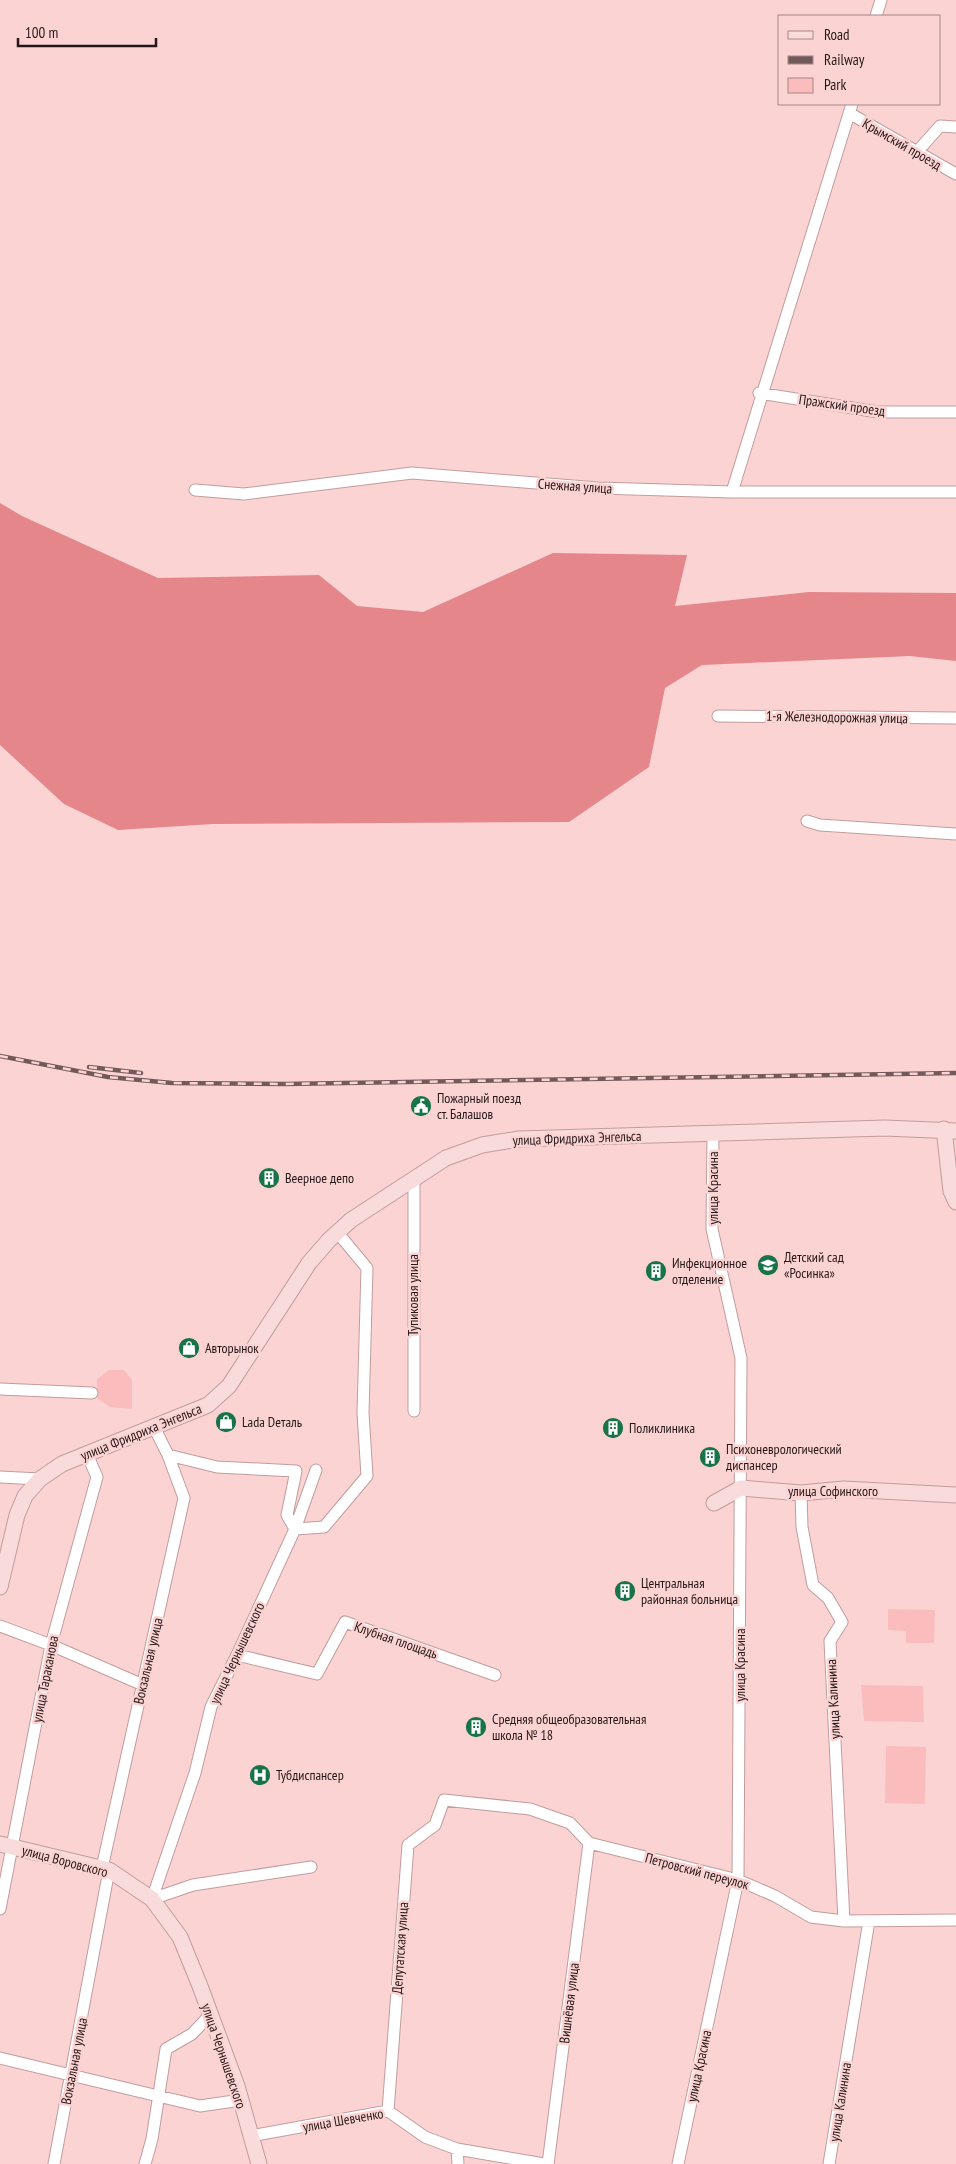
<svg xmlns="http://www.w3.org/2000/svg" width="956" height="2164" font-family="'PT Sans Narrow',sans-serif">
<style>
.green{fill:#fbbcbd}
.forest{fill:#e4868a}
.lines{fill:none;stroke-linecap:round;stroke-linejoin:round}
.street-casing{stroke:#c29c9d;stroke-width:13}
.secondary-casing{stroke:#c29c9d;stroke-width:17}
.street{stroke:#fff;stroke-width:11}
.secondary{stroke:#f9dbdc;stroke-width:15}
.rail-casing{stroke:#725a5b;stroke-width:4.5}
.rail{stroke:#fbd3d3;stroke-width:2.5;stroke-dasharray:8;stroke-linecap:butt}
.labels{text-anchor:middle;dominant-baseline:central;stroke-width:5;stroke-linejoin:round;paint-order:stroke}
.street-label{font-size:14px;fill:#251718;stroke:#fbd3d3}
.poi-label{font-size:14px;fill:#251718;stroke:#fbd3d3;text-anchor:start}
</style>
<rect width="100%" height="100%" fill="#fbd3d3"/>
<path class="green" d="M109,1370h15l8,10v29l-22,-2 -13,-9v-19z
M888,1609l47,1 -1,33h-28v-12l-18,-1z
M861,1685l62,1 1,36 -60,-1z
M886,1746l40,1 -1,57 -40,-1z"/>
<path class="forest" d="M0,503l22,13 136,62 161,-3 38,31 66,6 130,-59 134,2 -12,51 134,-14 147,1v68l-46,-5 -208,9 -37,23 -16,79 -80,55 -356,2 -95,6 -54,-26 -64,-59z"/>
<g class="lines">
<g class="street-casing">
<path id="street" d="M876,16l5,-16
M849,113l107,61
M916,153l24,-27 16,1
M759,393l119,19h78
M195,490l49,4 168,-21 186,15 134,4h224
M732,492l120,-388
M718,716l238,2
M807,821l13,4 136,9
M414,1178v233
M0,1389l92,4
M154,1427l14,28 49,12 79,4 -9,44 8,14
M0,1477l40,2
M801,1493l1,34 11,58 15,13 14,24 -12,19 14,280
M295,1529l29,-2 43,-51 -4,-63 4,-145 -30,-36
M0,1626l51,19 92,40
M237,1655l80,19 28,-52 150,53
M102,1868l82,-370 -16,-43
M152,1899l43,-126 16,-66 26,-52 58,-126 21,-59
M152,1899l41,-14 118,-18
M0,1909l51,-264 46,-168 -10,-23
M0,2058l200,48 41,-6
M388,2111l20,-266 27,-20 9,-25 86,9 40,14 19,20 149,37 37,16 36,21 33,4 112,-1
M251,2136l137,-25 37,26 32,12 87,15
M457,2149l1,15
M54,2164l55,-294
M145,2164l7,-25 14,-90 26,-15 18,-19
M548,2164l41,-321
M678,2164l60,-284 3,-522 -29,-129 1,-96
M829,2164l40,-243"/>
</g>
<g class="secondary-casing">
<path id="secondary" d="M944,1129l7,62 5,11
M714,1503l27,-15 60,5 43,-4 112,6
M0,1587l17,-72 8,-19 15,-17 22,-15 146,-59 21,-19 80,-123 20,-23 22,-20 95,-62 36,-13 37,-6 366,-11 71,3
M0,1844l109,26 43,29 28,38 20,49 37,100 22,78"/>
</g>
<use href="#street" class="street"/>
<use href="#secondary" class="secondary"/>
<g class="rail-casing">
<path id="rail" d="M0,1056l108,21 64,6 113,1 671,-11
M89,1067l52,6"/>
</g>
<use href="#rail" class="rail"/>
</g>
<defs>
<g id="civic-disc" transform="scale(1.125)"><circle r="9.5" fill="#187348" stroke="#fbd3d3"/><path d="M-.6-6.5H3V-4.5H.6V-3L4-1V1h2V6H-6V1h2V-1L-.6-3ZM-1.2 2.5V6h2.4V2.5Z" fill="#fff"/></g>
<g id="building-disc" transform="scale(1.125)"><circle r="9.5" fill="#187348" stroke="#fbd3d3"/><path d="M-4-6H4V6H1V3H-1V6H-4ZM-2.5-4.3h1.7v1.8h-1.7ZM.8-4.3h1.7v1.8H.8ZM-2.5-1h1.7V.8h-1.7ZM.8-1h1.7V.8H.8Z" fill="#fff"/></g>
<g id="school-disc" transform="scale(1.125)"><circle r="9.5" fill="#187348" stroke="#fbd3d3"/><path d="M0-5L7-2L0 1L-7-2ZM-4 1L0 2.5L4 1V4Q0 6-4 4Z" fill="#fff"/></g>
<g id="shop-disc" transform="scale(1.125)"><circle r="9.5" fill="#187348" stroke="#fbd3d3"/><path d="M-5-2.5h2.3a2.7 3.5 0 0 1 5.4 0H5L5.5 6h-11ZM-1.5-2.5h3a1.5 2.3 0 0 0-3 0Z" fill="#fff"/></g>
<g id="hospital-disc" transform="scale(1.125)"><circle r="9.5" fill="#187348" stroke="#fbd3d3"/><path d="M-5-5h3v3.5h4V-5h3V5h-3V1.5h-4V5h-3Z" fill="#fff"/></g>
</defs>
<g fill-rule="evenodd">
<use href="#civic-disc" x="421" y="1106"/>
<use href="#building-disc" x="269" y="1178"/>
<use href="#school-disc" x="768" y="1265"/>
<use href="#building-disc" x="656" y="1271"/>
<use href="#shop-disc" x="189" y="1348"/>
<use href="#shop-disc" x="226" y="1422"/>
<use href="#building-disc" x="613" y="1428"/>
<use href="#building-disc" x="710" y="1457"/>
<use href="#building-disc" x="625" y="1591"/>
<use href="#building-disc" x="476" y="1727"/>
<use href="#hospital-disc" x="260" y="1775"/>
</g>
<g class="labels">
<g class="street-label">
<text transform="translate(902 144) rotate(30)">Крымский проезд</text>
<text transform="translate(842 405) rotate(8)">Пражский проезд</text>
<text transform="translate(575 486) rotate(4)">Снежная улица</text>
<text transform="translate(837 717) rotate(1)">1-я Железнодорожная улица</text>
<text transform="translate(577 1138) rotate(-2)">улица Фридриха Энгельса</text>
<text transform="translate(713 1188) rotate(-90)">улица Красина</text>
<text transform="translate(413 1295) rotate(-90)">Тупиковая улица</text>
<text transform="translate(141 1432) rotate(-22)">улица Фридриха Энгельса</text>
<text x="833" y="1491">улица Софинского</text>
<text transform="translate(396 1640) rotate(19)">Клубная площадь</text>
<text transform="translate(237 1653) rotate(-65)">улица Чернышевского</text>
<text transform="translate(148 1661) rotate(-77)">Вокзальная улица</text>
<text transform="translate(740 1665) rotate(-90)">улица Красина</text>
<text transform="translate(45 1679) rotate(-79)">улица Тараканова</text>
<text transform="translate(833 1699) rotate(-93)">улица Калинина</text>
<text transform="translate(65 1861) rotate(15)">улица Воровского</text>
<text transform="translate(697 1871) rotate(15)">Петровский переулок</text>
<text transform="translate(400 1948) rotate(-86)">Депутатская улица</text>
<text transform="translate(569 2003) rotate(-83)">Вишнёвая улица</text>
<text transform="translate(224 2056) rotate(71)">улица Чернышевского</text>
<text transform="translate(74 2061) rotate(-79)">Вокзальная улица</text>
<text transform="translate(699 2066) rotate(-78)">улица Красина</text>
<text transform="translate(840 2102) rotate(-81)">улица Калинина</text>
<text transform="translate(343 2120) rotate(-10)">улица Шевченко</text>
</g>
<g class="poi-label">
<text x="437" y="1098">Пожарный поезд<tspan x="437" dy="16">ст. Балашов</tspan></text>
<text x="285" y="1178">Веерное депо</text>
<text x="784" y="1257">Детский сад<tspan x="784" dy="16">«Росинка»</tspan></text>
<text x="672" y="1263">Инфекционное<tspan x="672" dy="16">отделение</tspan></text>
<text x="205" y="1348">Авторынок</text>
<text x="242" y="1422">Lada Dеталь</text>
<text x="629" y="1428">Поликлиника</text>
<text x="726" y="1449">Психоневрологический<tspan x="726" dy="16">диспансер</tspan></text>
<text x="641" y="1583">Центральная<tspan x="641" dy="16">районная больница</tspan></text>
<text x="492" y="1719">Средняя общеобразовательная<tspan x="492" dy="16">школа № 18</tspan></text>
<text x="276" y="1775">Тубдиспансер</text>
</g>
</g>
<rect x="778" y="15" width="162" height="90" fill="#fbd3d3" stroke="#a58888"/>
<rect x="788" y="31" width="25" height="8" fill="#f9dbdc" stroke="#a58888"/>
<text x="824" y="40" font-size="15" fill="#251718">Road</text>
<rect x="788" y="56" width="25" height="8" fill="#725a5b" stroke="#a58888"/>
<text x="824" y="65" font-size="15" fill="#251718">Railway</text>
<rect x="788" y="78" width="25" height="15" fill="#fbbcbd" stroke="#a58888"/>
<text x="824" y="90" font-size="15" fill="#251718">Park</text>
<path d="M18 38v8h138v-8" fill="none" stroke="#251718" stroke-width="2.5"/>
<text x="25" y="38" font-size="15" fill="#251718" stroke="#fbd3d3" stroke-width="4" paint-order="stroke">100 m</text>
</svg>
